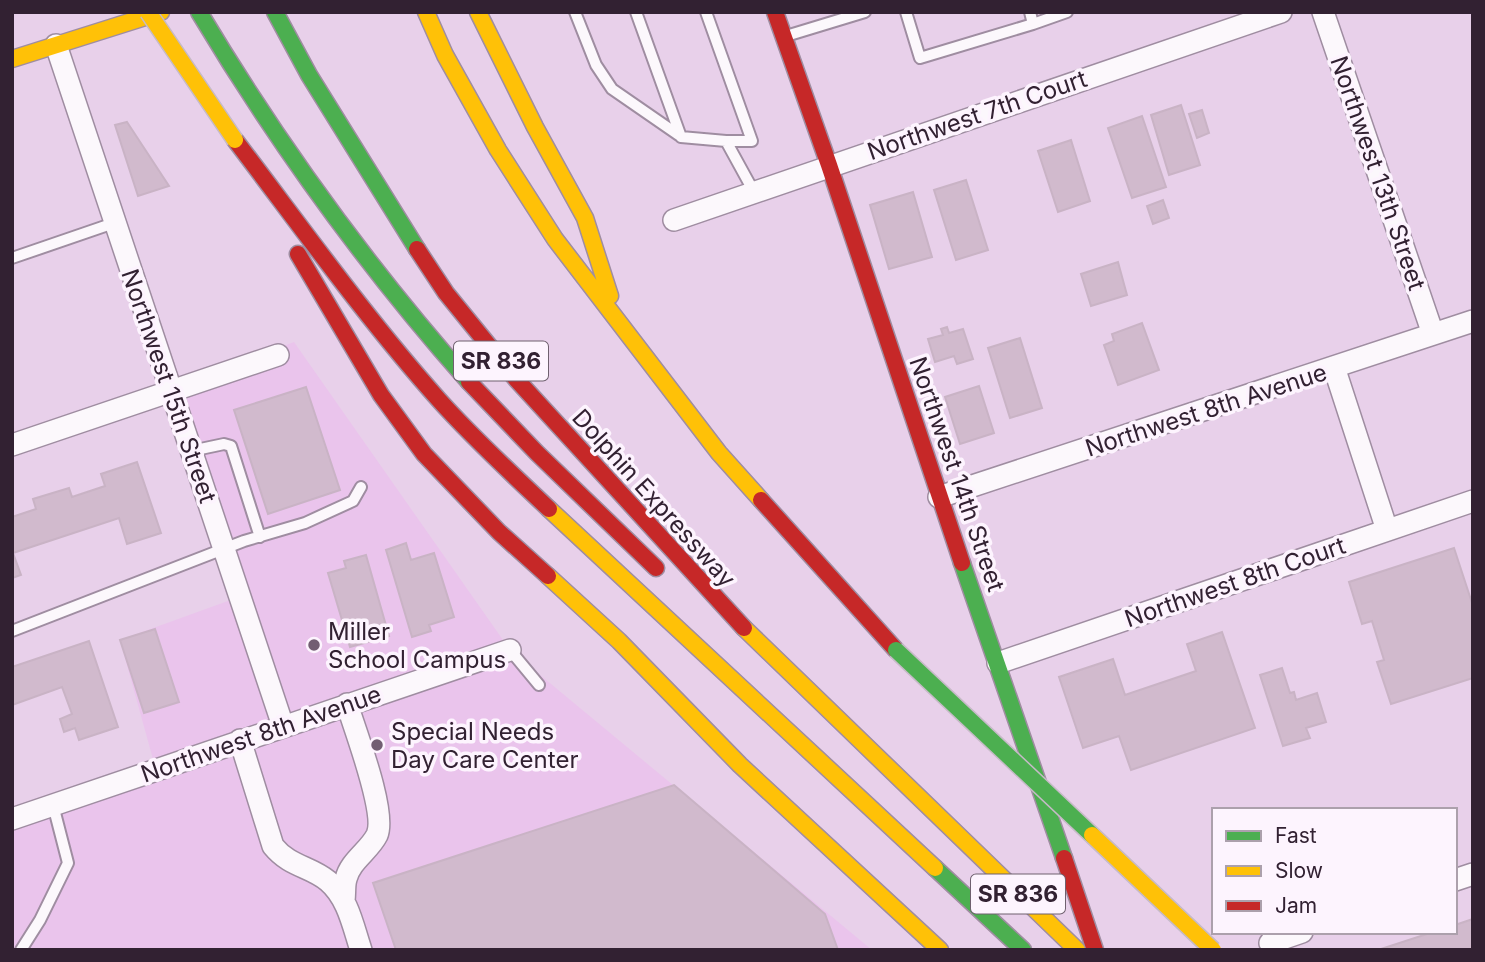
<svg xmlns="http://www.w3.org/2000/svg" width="1485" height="962" font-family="Inter,sans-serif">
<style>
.built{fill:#eac4ec}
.building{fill:#d1bacd;stroke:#c9b3c5;stroke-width:2}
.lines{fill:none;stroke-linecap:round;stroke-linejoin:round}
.lane-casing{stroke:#9f8da1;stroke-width:14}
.street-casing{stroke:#9f8da1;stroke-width:24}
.fast-casing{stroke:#9f8da1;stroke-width:19}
.slow-casing{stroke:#9f8da1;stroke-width:19}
.jam-casing{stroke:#9f8da1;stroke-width:19}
.lane{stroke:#fcf8fc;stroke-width:10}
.street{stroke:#fcf8fc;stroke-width:21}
.fast{stroke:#4caf50;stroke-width:16}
.slow{stroke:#ffc107;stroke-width:16}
.jam{stroke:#c62828;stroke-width:16}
.fast-bridge-casing{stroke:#c6bac7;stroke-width:19;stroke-linecap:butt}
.slow-bridge-casing{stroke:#c6bac7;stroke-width:19;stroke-linecap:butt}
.fast-bridge{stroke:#4caf50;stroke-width:16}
.slow-bridge{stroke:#ffc107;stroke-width:16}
.poi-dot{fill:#725e72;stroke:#fdf4fe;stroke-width:2.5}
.labels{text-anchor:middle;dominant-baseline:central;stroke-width:7;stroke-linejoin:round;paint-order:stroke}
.shield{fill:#fdf4fe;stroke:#6f606f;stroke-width:2}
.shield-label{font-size:23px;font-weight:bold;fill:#322132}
.street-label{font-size:24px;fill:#322132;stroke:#fdf4fe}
.poi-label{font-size:24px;fill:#322132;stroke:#fdf4fe;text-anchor:start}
</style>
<rect width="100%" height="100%" fill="#e8d0ea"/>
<path class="built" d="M294,342l216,308 362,300h-860v-141l144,-39 -36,-130 119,-43 -69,-207z"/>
<path class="building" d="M1181,105l19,60 -31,10 -18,-60z
M1202,110l7,23 -12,5 -8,-24z
M1142,116l24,71 -34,11 -24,-70z
M127,122l42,64 -31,10 -23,-71z
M1071,140l19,61 -32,11 -20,-61z
M966,180l22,70 -32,10 -22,-70z
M913,192l19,65 -43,12 -19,-64z
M1163,200l6,18 -16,6 -6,-18z
M1118,262l9,33 -36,11 -10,-32z
M1142,323l17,47 -41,15 -14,-40 10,-4 -2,-7z
M947,327l2,6 14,-4 10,30 -16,5 -3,-8 -19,6 -7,-23 15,-4 -2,-6z
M1020,338l22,70 -32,10 -22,-70z
M979,386l15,47 -34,11 -15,-47z
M306,387l34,103 -72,24 -34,-104z
M137,462l24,71 -34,11 -8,-26 -106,35 8,22 -9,3v-61l24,-8 -3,-10 36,-11 3,9 33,-11 -4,-12z
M406,543l5,17 23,-7 20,64 -25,8 2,6 -19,6 -26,-87z
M1454,548l19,58v72l-82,26 -14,-42 7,-2 -12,-39 -10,3 -13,-42z
M366,555l23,81 -39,11 -22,-74 18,-5 -2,-7z
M155,629l24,73 -35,11 -24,-73z
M1222,632l33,96 -124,42 -12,-34 -36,12 -24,-71 54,-18 12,36 71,-24 -9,-27z
M89,641l29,86 -39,13 -4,-12 -11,4 -4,-13 12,-5 -10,-27 -50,18v-38z
M1282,668l8,25 4,-1 2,8 21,-7 9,29 -20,6 4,10 -27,8 -23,-71z
M674,785l151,129 13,36h-442l-23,-67z
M1473,919v31h-95l55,-18h22v-7z"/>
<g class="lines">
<g class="lane-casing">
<path id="lane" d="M575,12l21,53 16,24 68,47
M636,12l45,125 45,4h26l-46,-129
M906,12l14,46 113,-34
M1030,12l3,12 34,-12
M786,36l79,-24
M726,141l28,51
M12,258l102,-35
M191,451l33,-7 7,2 29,91
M12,631l232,-90 61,-18 48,-22 8,-14
M510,650l29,35
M21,950l19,-30 28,-57 -15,-58"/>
</g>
<g class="street-casing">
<path id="street" d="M1323,12l110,322
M56,45l227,681
M674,220l607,-208
M1334,367l53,163
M12,445l266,-90
M939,497l534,-176
M998,663l475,-162
M240,740l33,106c17,21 37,20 55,35 20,17 25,45 33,69
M12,819l498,-169
M1455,880l18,-6
M344,900c1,-6 0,-15 2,-21 4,-18 23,-28 31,-44 10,-22 -22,-105 -30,-131
M1270,943l32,-11"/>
</g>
<g class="fast-casing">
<path id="fast" d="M199,12c79,132 168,255 270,370
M275,12l34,63 108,174
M962,563l102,295
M935,868l88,82"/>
</g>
<g class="slow-casing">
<path id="slow" d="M426,12l19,43 53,95 57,89 164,214 42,47
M478,12l57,115 50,91 25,78
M12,59l149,-47
M549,509l386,359
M548,576l71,65 121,124 200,185
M744,628l333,322"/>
</g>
<g class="jam-casing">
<path id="jam" d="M775,12l54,153 133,398
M235,140c67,88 131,178 204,260 35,39 73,74 110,109
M417,249l29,44 70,86 228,249
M298,254l83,141 43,59 75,78 49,44
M469,382l68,71 119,115
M761,500l135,150
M1064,858l31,92"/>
</g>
<use href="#lane" class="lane"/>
<use href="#street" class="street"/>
<use href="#fast" class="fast"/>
<use href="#slow" class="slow"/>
<use href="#jam" class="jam"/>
<g class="fast-bridge-casing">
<path id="fast-bridge" d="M896,650l196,185"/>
</g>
<g class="slow-bridge-casing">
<path id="slow-bridge" d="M148,12l87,128
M1092,835l121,115"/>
</g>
<use href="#fast-bridge" class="fast-bridge"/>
<use href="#slow-bridge" class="slow-bridge"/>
</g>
<g class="poi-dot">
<circle cx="314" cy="645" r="7"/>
<circle cx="377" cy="745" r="7"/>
</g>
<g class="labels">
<g class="shield">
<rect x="454" y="341.5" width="94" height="39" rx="5"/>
<rect x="971" y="874.5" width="94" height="39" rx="5"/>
</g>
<g class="shield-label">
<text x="501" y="361">SR 836</text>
<text x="1018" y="894">SR 836</text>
</g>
<g class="street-label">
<text transform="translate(977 115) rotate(-19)">Northwest 7th Court</text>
<text transform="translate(1378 173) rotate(71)">Northwest 13th Street</text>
<text transform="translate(169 386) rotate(71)">Northwest 15th Street</text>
<text transform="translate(1206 410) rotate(-18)">Northwest 8th Avenue</text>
<text transform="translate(957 474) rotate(71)">Northwest 14th Street</text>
<text transform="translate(654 498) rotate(48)">Dolphin Expressway</text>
<text transform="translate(1235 582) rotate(-19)">Northwest 8th Court</text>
<text transform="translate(261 734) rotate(-19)">Northwest 8th Avenue</text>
</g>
<g class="poi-label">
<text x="328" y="631">Miller<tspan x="328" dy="28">School Campus</tspan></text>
<text x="391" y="731">Special Needs<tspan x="391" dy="28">Day Care Center</tspan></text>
</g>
</g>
<rect width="1485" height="962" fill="none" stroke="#322132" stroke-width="28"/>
<rect x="1212" y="808" width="245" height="126" fill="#fdf4fe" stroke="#aca0ac" stroke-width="2"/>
<rect x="1226" y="831" width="35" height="10" fill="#4caf50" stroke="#aca0ac" stroke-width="2"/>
<text x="1275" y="843" font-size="21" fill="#322132">Fast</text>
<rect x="1226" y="866" width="35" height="10" fill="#ffc107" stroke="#aca0ac" stroke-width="2"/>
<text x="1275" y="878" font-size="21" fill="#322132">Slow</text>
<rect x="1226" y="901" width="35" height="10" fill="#c62828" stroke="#aca0ac" stroke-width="2"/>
<text x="1275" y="913" font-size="21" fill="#322132">Jam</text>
</svg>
